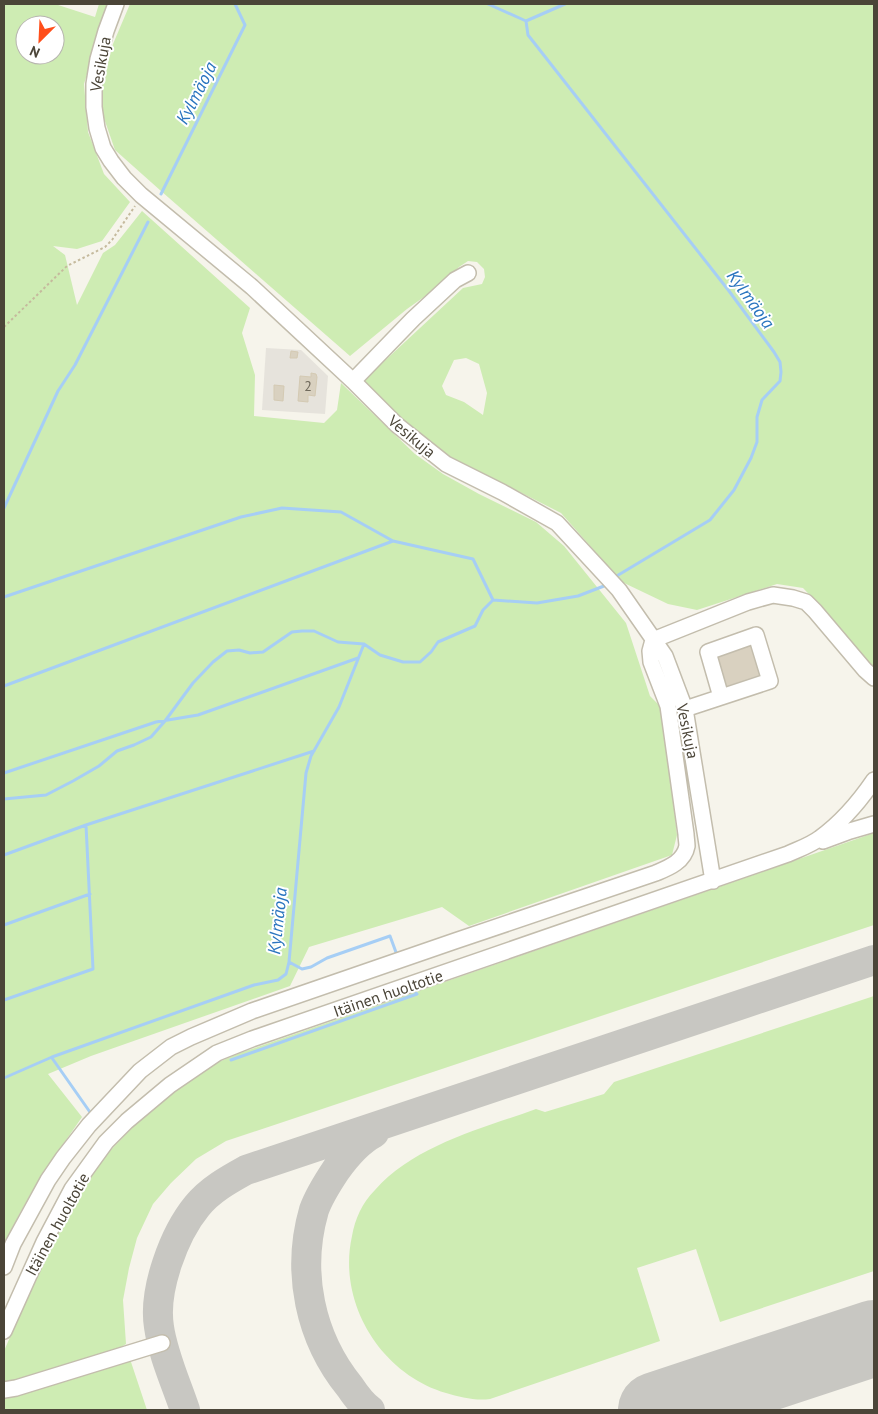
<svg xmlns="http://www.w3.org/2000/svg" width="878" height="1414" font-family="'PT Sans',sans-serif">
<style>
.industrial{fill:#e6e3dc}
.green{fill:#ceecb3;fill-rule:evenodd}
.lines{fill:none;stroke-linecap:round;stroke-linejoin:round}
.stream{stroke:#a6cef5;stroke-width:3}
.taxiway{stroke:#c8c7c2;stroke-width:30}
.runway{stroke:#c8c7c2;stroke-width:76}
.building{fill:#d9d1c0;stroke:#d4cab3}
.minor-casing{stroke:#c3bdad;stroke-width:18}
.path{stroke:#c5ba9d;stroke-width:2;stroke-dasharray:2.5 2.5;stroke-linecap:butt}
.minor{stroke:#fff;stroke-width:15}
.labels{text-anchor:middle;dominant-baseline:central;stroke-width:4;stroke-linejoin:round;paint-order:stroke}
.number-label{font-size:14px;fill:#6e685a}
.street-label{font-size:16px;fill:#4b4538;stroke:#fff}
.water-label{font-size:18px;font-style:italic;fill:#2a75bf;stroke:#fff}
</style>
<rect width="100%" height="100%" fill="#f6f4eb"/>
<path class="industrial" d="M266,348l35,2 27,26 -3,38 -63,-4z"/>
<path class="green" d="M4,4h51l40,13 4,-13h13l-9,17 -19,63 4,48 16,42 26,28 -28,39 -25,8 -24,-3 12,9 12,50 26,-52 12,-8 27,-34 108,97 -8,25 13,42 -1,41 70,7 13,-13 4,-27 74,71 28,20 36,20 57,28 28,24 62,77 24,73 13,13 14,126 -5,20 -203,71 -27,-19 -133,40 -19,39 -199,70 -43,18 34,43c-29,42 -58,82 -78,129zM25,25h30v30h-30z
M130,4h744v663l-5,-3 -24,-21 -18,-30 -24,-25 -26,-4 -80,26 -29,-6 -46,-22 -61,-69 -130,-66 -68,-66 100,-93 19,-4 3,-7 -1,-8 -7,-7 -9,-1 -9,6 -14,15 -38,27 -57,47 -189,-165 -46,-41 -17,-49 15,-57zM466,358l13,6 8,29 -4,22 -19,-13 -18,-7 -4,-9 12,-26z
M874,833v92l-648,216 -30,18 -25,24 -18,21 -16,34 -8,30 -6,32 3,44 -10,6 -109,34 -3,-1v-32l49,-113 48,-78 33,-34 43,-37 39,-26 24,-10z
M874,996v275l-154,51 -24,-73 -59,19 23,73 -170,58c-15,2 -30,-2 -44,-6 -65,-19 -109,-90 -94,-157 3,-17 10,-33 23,-46 40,-45 106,-61 161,-81l9,3 59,-18 10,-12z
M130,1359l17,51h-143v-14z"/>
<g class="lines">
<path class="stream" d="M488,4l38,17 39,-17
M526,21l2,14 201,256 45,61 6,10 1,10 -1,9 -18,19 -5,17v25l-6,16 -17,32 -24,30 -95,57
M161,194l84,-169 -10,-21
M4,508l54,-117 17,-26 73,-143
M4,597l237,-80 41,-9 59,4 52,29
M4,686l389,-145 80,18 20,41
M4,773l152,-51 42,-7 160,-57
M4,799l42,-4 27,-14 26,-15 18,-15 17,-6 17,-8 14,-16 28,-38 20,-21 14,-11 12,-1 11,3 13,-1 29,-20 10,-1h12l24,11 26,2 16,11 23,7h17l11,-10 7,-10 37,-16 8,-16 10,-10 44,3 41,-7 26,-10
M4,855l82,-30
M4,925l86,-31
M289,962l13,7 9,-2 16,-9 63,-22 7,19
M4,1000l89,-31 -7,-144 228,-74
M52,1058l40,57
M231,1060l186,-66 -1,-1
M4,1078l48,-21 202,-72 24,-5 8,-6 3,-12 17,-189 5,-17 28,-49 25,-63"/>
<path class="taxiway" d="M185,1410c-9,-27 -22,-55 -26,-83 -6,-37 15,-93 38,-121 13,-16 31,-26 49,-36l628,-210
M370,1410c-8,-6 -14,-14 -20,-23 -40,-49 -54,-115 -36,-177 5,-14 14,-28 22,-40 10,-14 23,-29 38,-37"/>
<path class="runway" d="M656,1410l218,-72"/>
</g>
<path class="building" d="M291,351l7,1 -1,6h-7z
M311,373l5,1 1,3 -2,19 -7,-1v7l-10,-1 2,-25 11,1z
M274,385l10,1 -1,15 -9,-1z
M751,645l10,31 -36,12 -11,-31z"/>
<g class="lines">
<g class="minor-casing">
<path id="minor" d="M116,4l-10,27 -8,28 -4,25v23l3,21 6,20 8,13 13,17 17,17 111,92 101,94 44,44 49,39 56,28 55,31 62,67 46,66 20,53 28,172
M353,381l60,-62 42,-39 13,-7
M653,640l95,-38 25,-7 20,3 13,4 9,9 50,59 9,8
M685,709l85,-28 -14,-46 -48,17 13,45
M823,841l27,-10 24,-7
M4,1267l9,-23 35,-64 15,-22 26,-33 51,-54 31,-24 20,-10 61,-26 203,-70 201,-68c12,-5 28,-11 31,-27 0,-3 -1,-9 -1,-12l-18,-128 -17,-44 -1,-11 3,-11
M4,1331l40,-89 28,-53 34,-47 21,-21 43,-36 47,-32 35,-14 536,-185c11,-5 23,-9 32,-16 22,-16 39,-36 54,-58
M4,1390l12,-2 146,-45"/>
</g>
<path class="path" d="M4,327l63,-61 38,-19 7,-7 23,-34"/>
<use href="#minor" class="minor"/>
</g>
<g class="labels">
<g class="number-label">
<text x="308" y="386">2</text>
</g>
<g class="street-label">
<text transform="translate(100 64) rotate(-80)">Vesikuja</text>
<text transform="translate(412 436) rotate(40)">Vesikuja</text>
<text transform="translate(688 731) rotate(78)">Vesikuja</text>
<text transform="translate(388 993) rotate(-19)">Itäinen huoltotie</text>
<text transform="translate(57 1224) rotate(-61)">Itäinen huoltotie</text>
</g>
<g class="water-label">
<text transform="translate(196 93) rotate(-63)">Kylmäoja</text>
<text transform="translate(751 299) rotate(54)">Kylmäoja</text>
<text transform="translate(277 921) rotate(-84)">Kylmäoja</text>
</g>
</g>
<rect width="878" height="1414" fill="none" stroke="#4b4538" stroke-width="10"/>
<g transform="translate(40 40) rotate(204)"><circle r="24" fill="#ffffff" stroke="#b7b5af"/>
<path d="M0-4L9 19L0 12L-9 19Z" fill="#ff4e1a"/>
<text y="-8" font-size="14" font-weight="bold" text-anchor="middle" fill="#4b4538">N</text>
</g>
</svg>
